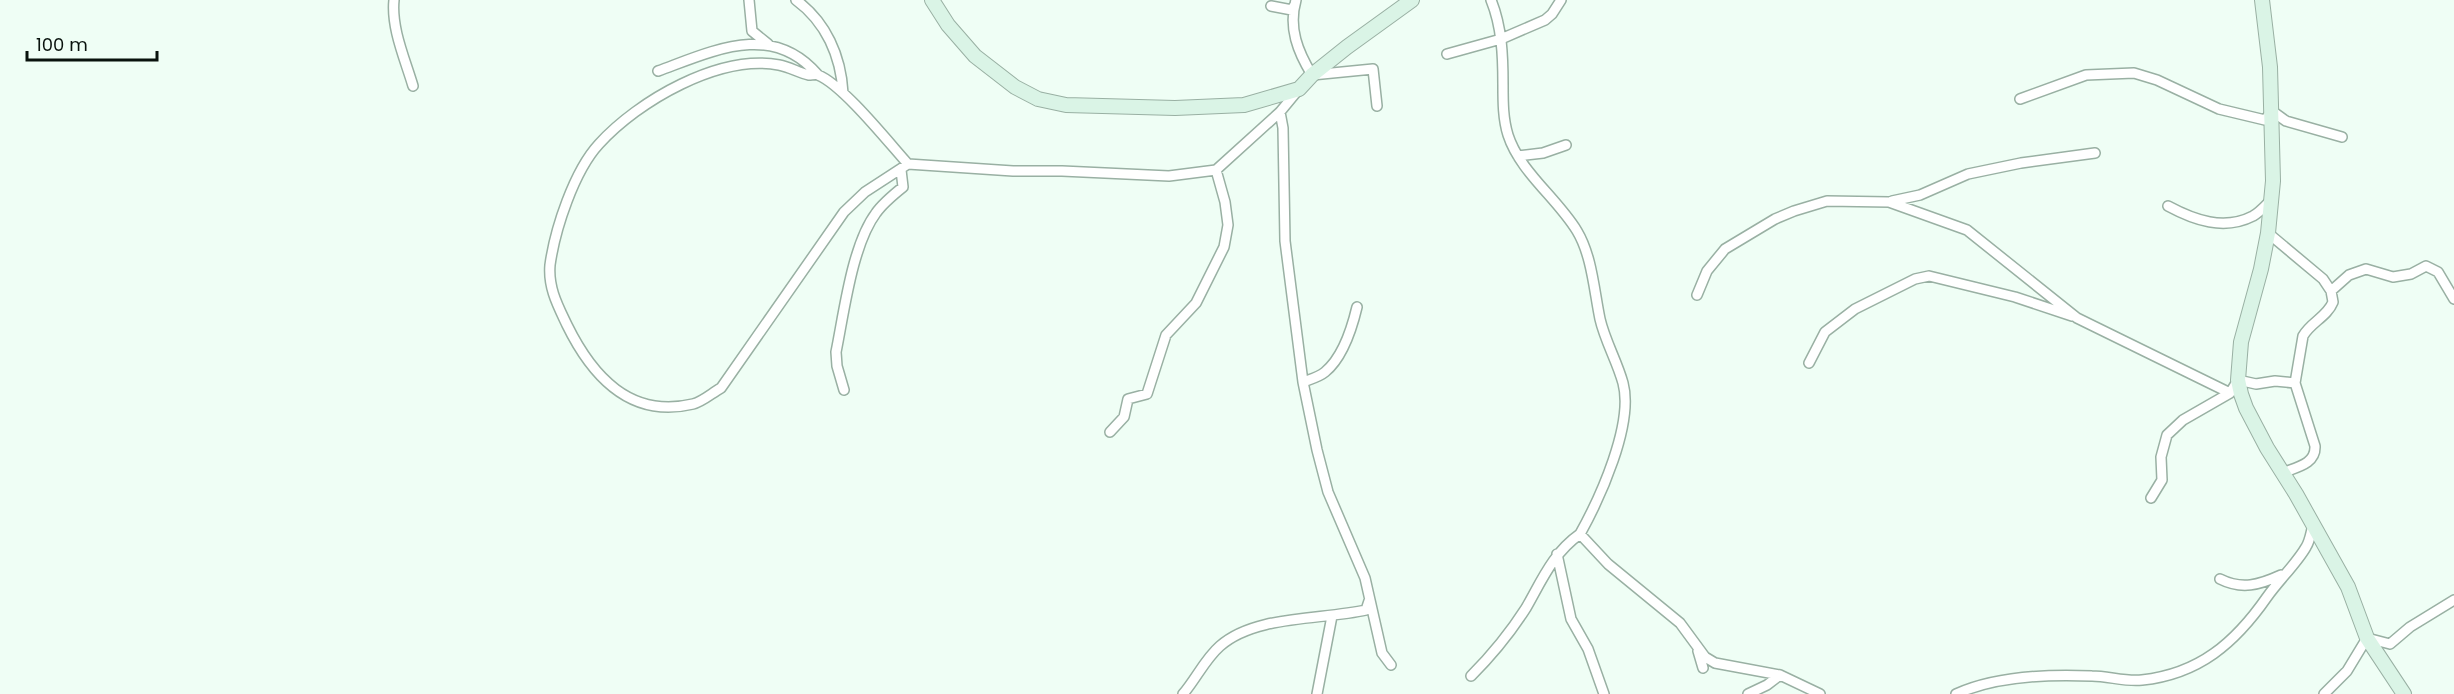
<svg xmlns="http://www.w3.org/2000/svg" width="2454" height="694" font-family="Poppins,sans-serif">
<style>
.lines{fill:none;stroke-linecap:round;stroke-linejoin:round}
.street-casing{stroke:#99b0a3;stroke-width:12}
.secondary-casing{stroke:#99b0a3;stroke-width:16}
.street{stroke:#fff;stroke-width:9}
.secondary{stroke:#daf4e6;stroke-width:14}
</style>
<rect width="100%" height="100%" fill="#effef5"/>
<g class="lines">
<g class="street-casing">
<path id="street" d="M394,0c-3,28 11,59 19,86
M749,0l3,31 16,13
M796,0c30,22 45,56 47,93
M1296,0c-8,28 2,52 16,75l61,-6 4,37
M1491,0c11,27 12,56 12,85 0,17 0,34 5,50 12,37 49,63 69,96 15,25 17,59 23,88 5,22 17,42 23,64 11,41 -23,115 -43,151l28,30 72,59 25,34 10,6 65,12 40,19
M1271,6l21,4 2,-4
M1447,54l54,-15 44,-19 7,-6 9,-14
M658,71c55,-20 114,-50 160,4
M2020,99l66,-24 48,-2 23,7 62,29 46,11 7,-9 14,10 56,16
M1280,112l3,16 2,113 18,141 14,68 11,42 37,86 17,75 9,12
M1518,156l25,-3 23,-8
M908,164l-43,28 -21,20 -123,176c-9,5 -19,14 -28,16 -63,15 -101,-28 -126,-79 -9,-19 -19,-37 -17,-60 5,-36 24,-94 49,-121 39,-43 120,-90 180,-79 11,2 20,8 30,10 3,0 7,-1 9,0 25,10 71,68 90,89l105,7h49l107,5 47,-6 64,-58 19,-23
M1892,201l28,-6 48,-21 53,-11 74,-10
M2168,206c26,14 56,25 85,10 7,-4 13,-11 18,-16
M2268,233l55,46 8,12 2,11c-6,15 -22,20 -30,34l-8,47 20,63c1,18 -18,21 -33,27
M2331,291l18,-16 17,-6 27,8 18,-3 15,-8 12,6 16,27
M1697,295l10,-24 18,-22 50,-30 19,-8 33,-10 62,1 78,28 110,88 153,75 8,-13 18,4 19,-3 20,2
M1809,363l16,-31 30,-23 60,-30 14,-3 86,21 57,19
M1303,382c8,-3 16,-5 22,-10 17,-14 27,-44 32,-65
M844,390l-7,-24 -1,-14c8,-39 16,-107 40,-139 7,-10 17,-18 27,-26l-2,-17
M1110,432l14,-15 4,-18 19,-5 19,-59 30,-32 28,-56 4,-22 -3,-23 -9,-32
M2151,498l11,-18 -1,-23 6,-22 16,-15 47,-27
M1557,554l14,65 17,30 16,45
M2220,579c22,11 39,6 61,-4
M1698,651l5,17
M1471,676c21,-21 39,-43 55,-68 16,-28 27,-55 54,-74
M1183,694c13,-15 22,-35 37,-48 35,-31 101,-26 146,-36l3,-9
M1317,694l15,-78
M1748,694l19,-9 13,-10
M1956,694c40,-18 92,-20 136,-18 16,0 34,6 50,4 57,-6 93,-37 125,-83 12,-17 30,-34 39,-50 4,-6 5,-15 7,-22
M2324,694l23,-23 20,-33 23,6 20,-17 44,-27"/>
</g>
<g class="secondary-casing">
<path id="secondary" d="M932,0l16,25 27,31 40,31 23,12 28,6 109,3 69,-3 55,-16 13,-14 35,-28 65,-47
M2262,0l8,67 3,114 -5,52 -7,36 -20,73 -3,38 3,14 5,14 21,40 29,46 52,93 19,51 37,56"/>
</g>
<use href="#street" class="street"/>
<use href="#secondary" class="secondary"/>
</g>
<path d="M27 51v9h130v-9" fill="none" stroke="#09120d" stroke-width="3"/>
<text x="36" y="51" font-size="18" fill="#09120d" stroke="#effef5" stroke-width="4.5" paint-order="stroke">100 m</text>
</svg>
